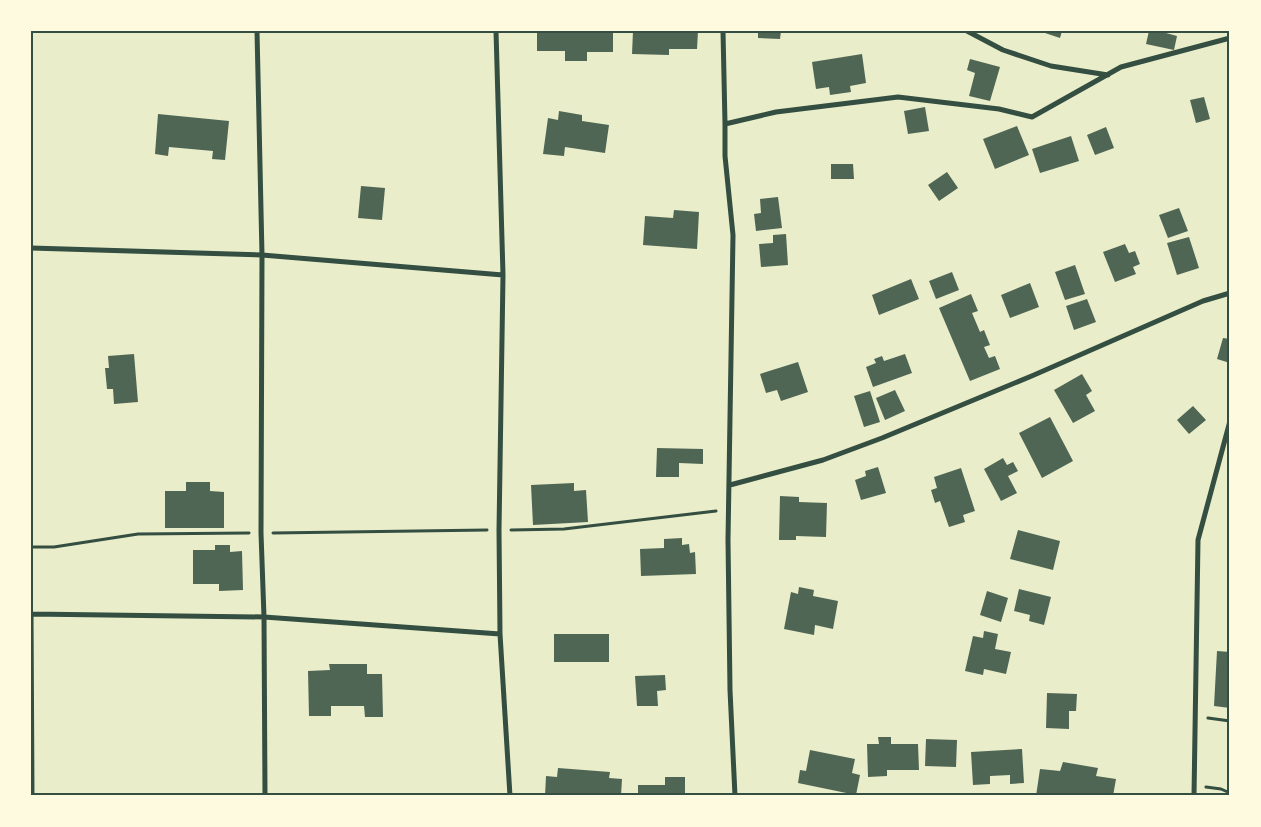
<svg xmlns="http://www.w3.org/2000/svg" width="1261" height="827" font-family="Merriweather,serif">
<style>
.building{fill:#4f6655}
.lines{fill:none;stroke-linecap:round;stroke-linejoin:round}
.path{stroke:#344e41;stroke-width:3}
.minor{stroke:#344e41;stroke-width:5}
.neatline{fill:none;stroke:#344e41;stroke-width:2}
</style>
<rect width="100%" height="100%" fill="#e9edc9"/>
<path class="building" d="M537,31h76v21h-26v9h-22v-10h-28z
M633,31h65l-1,18h-28v6l-37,-1z
M758,31h23l-1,8 -22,-1z
M1039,31h23l-2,7z
M1149,31h18l-1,2 11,3 -3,14 -28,-6z
M862,54l4,29 -16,3 1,6 -21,3 -1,-8 -13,2 -4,-27z
M970,59l30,8 -10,34 -21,-5 6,-23 -8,-3z
M1204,97l6,22 -14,4 -6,-23z
M925,107l4,24 -21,3 -4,-23z
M559,111l23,4v6l27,4 -4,28 -40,-6 -1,9 -21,-2 5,-36 10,2z
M158,114l71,7 -4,39 -13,-1 1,-8 -44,-4 -1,9 -13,-2z
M1017,126l12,29 -34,14 -12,-30z
M1106,127l8,21 -19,7 -8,-20z
M1071,136l8,25 -39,12 -8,-24z
M831,164h22l1,15h-23z
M947,172l11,16 -19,13 -11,-16z
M361,186l24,2 -3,32 -24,-2z
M778,197l4,31 -26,3 -2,-17 7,-1 -1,-14z
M1179,208l9,23 -20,7 -9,-23z
M674,210l25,2 -2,37 -54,-4 2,-29 28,2z
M786,234l2,31 -27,2 -2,-23 14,-1v-8z
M1189,237l10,31 -22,7 -10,-32z
M1125,244l4,9 6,-2 5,13 -7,3 3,7 -21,8 -12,-30z
M1075,265l10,29 -20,6 -10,-28z
M952,272l7,18 -23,9 -7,-18z
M911,279l8,20 -40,16 -7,-20z
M1030,283l9,24 -29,11 -9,-23z
M971,294l7,17 -6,2 8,19 4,-2 6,15 -6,2 5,11 6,-2 5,13 -30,12 -31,-73z
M1087,299l9,23 -22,8 -8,-24z
M1223,338l7,1v24l-13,-4z
M134,354l4,48 -24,2 -1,-15h-6l-2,-21h4l-1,-12z
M905,354l7,19 -39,14 -7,-20 10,-4 -2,-4 8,-3 2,5z
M798,362l10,30 -27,9 -4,-11 -11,3 -6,-19z
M1082,374l10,17 -6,4 9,16 -22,12 -19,-33z
M895,390l10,21 -20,9 -9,-22z
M870,391l10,31 -16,5 -10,-31z
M1193,406l13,14 -17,14 -12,-14z
M1050,417l23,44 -31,17 -23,-45z
M657,448l46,1v15l-24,-1v14h-23z
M1003,458l4,7 6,-3 5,9 -10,5 9,17 -16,8 -17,-32z
M878,467l8,26 -25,7 -6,-20 11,-4 -1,-5z
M961,468l14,43 -12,4 2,7 -16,5 -9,-26 -5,2 -4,-13 6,-2 -3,-11z
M186,482h24v9l14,1v36h-59v-37h21z
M574,483v8l12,-1 2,32 -55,3 -2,-40z
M780,496l19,1v5l28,1 -1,34 -30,-1v4h-17z
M1018,530l42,11 -7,29 -43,-11z
M682,538v7l7,-1 1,9 5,-1 1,22 -55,2 -1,-27 24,-1v-9z
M215,545h15v7l12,-1 1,39 -24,1v-7h-26v-34h22z
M799,587l15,3 -1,6 25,5 -5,28 -18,-4 -1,10 -30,-6 7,-37 7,2z
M1019,589l32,8 -7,28 -15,-4 1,-6 -16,-4z
M987,591l21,7 -7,24 -21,-7z
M984,631l14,3 -3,15 16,3 -5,22 -22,-5 -1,6 -18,-4 8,-35 10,2z
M554,634h55v28h-55z
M1217,651l13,1v56l-16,-2z
M329,664h38v10h15l1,43h-18l-1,-11h-33v10h-22l-1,-45 22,-1z
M665,675l1,15 -9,1 1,15h-21l-2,-30z
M1047,693l30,1 -1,17h-7v18l-23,-1z
M878,737h13v7h27l1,26h-32v6l-19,1 -1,-33h12z
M926,739l31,1 -1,27 -31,-1z
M1022,749l2,34 -14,1v-9l-20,1v8l-17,1 -2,-33z
M810,750l45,9 -3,14 8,2 -4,20 -58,-12 2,-13 6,1z
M1063,762l35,6 -2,8 20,3 -3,17h-77l4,-27 20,2z
M558,768l52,4 -1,6 13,1 -1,17h-76l1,-20 11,1z
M665,777h20v19h-47v-11h27z"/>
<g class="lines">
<path class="path" d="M511,530l53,-1 152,-18
M273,533l214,-3
M31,547h23l84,-13 111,-1
M1208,718l22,3
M1206,787l15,2 9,4"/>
<path class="minor" d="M257,31l5,224 -1,278 3,84 1,179
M496,31l7,244 -4,255 1,104 10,162
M723,31l2,93v32l8,79 -5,305 2,150 5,106
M967,31l36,19 48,16 57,9
M725,124l51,-12 122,-15 101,12 33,8 89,-50 109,-29
M31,248l231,7 241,20
M730,485l93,-25 59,-22 152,-63 169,-74 27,-8
M31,613l1,183
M31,614l233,3 236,17
M1194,796l4,-256 32,-119"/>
</g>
<rect width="1261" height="827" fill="none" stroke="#fefae0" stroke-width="65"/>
<rect x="32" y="32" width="1196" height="762" class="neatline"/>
</svg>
